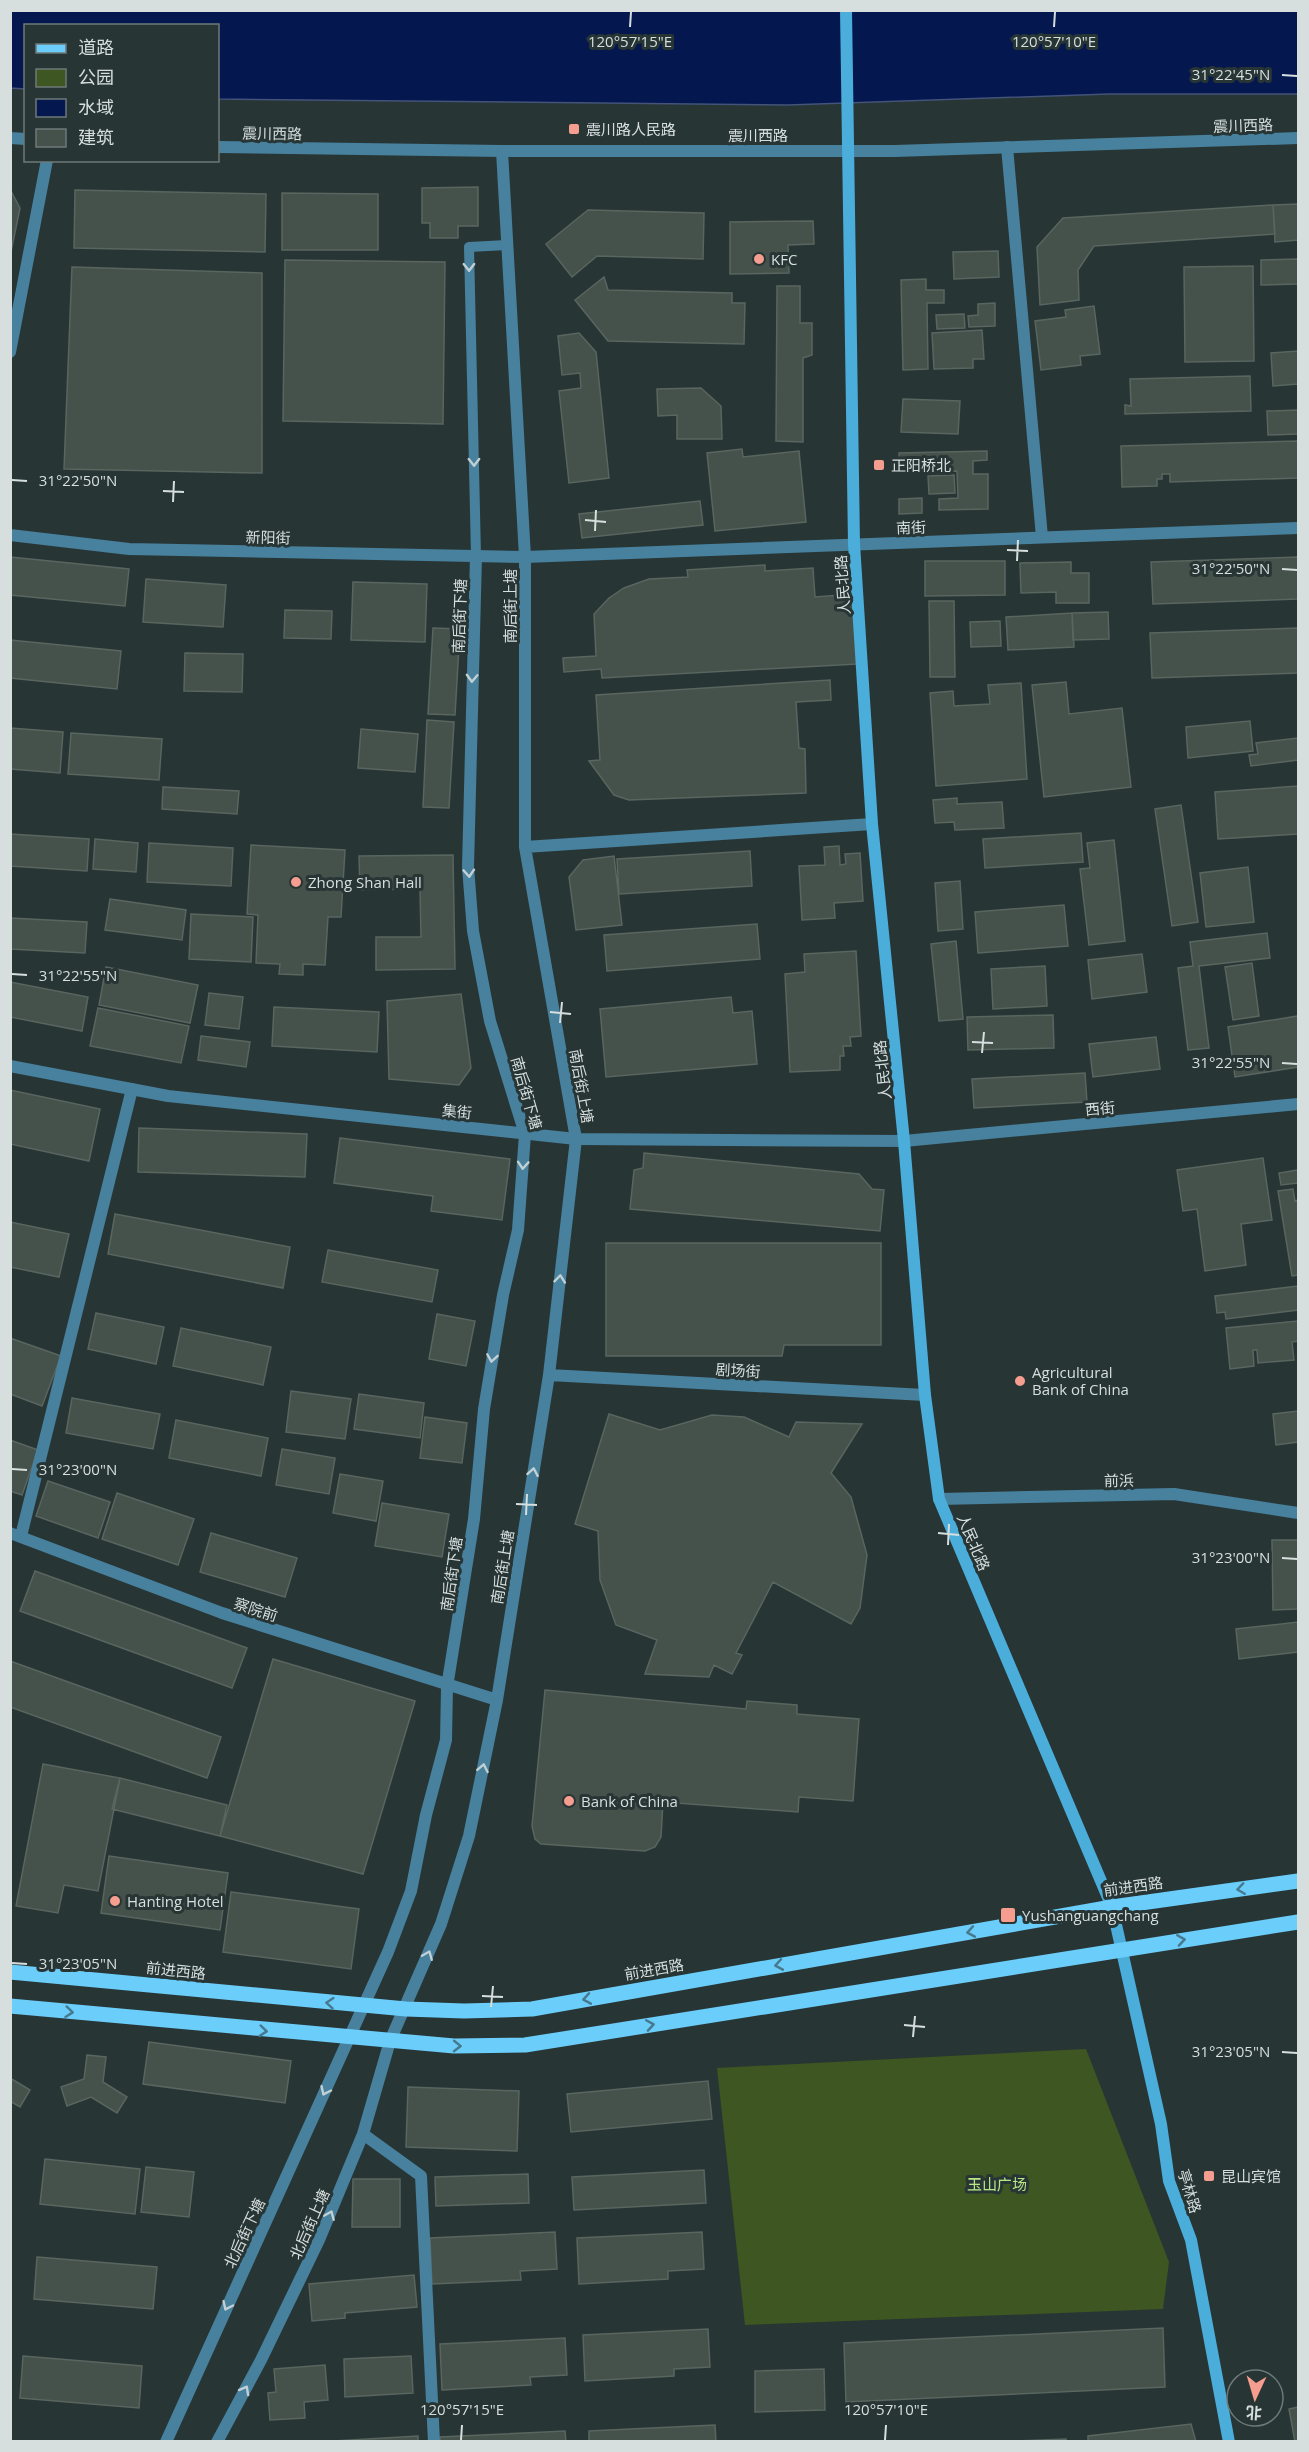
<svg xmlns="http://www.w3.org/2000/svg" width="1309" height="2452" font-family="'Open Sans','Noto Sans SC',sans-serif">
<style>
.green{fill:#3e5621}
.water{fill:#04174f;stroke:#43537a;stroke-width:1.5}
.building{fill:#45514b;stroke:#59655f;stroke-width:1.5}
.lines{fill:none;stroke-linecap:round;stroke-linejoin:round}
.service{stroke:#47819d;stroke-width:10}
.pedestrian{stroke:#47819d;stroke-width:12}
.minor{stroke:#47819d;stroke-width:12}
.tertiary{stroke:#47819d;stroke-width:12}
.secondary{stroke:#4aadda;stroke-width:12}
.primary{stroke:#6bcdfa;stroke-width:15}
.oneway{stroke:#c1d0d4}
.oneway2{stroke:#46798e}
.ticks{fill:none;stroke:#d6dede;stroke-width:2}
.poi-dot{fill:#f59d8f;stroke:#283535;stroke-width:2}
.labels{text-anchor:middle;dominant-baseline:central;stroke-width:6;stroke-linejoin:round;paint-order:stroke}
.street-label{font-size:15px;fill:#d6dede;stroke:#283535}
.poi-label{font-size:15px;fill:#d6dede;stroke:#283535;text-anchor:start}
.park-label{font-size:15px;fill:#b8e786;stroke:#283535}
.ticks-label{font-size:15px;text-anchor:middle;fill:#d6dede;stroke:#283535;stroke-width:6;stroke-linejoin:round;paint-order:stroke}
</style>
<rect width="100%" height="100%" fill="#283535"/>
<path class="green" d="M1086,2049l83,213 -6,47 -418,16 -28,-257z"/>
<path class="water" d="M10,11h1288v83h-189l-321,11 -570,-6v-73h-192l-1,63 -14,-1z"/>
<path class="building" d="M478,187v39h-20v12h-28v-15h-8v-35z
M10,189l10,19 -10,49z
M75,190l191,4 -1,58 -191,-4z
M282,193l96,1v56h-96z
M1298,204v36l-23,2 -2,-37z
M1273,205l2,29 -181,12 -16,24 1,30 -39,5 -3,-58 26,-29z
M588,210l116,3 -1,46 -106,-3 -25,21 -26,-33z
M813,221l1,23 -26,1 1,28 -59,1v-52z
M998,251l1,26 -45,2 -1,-27z
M1298,259v25l-37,1v-25z
M285,260l160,2 -2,162 -160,-3z
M1253,266l1,95 -69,1 -1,-95z
M72,267l190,6v200l-198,-4z
M604,277l4,13 124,3v10h13l-1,41 -136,-3 -33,-41z
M926,279v11h18v13h-17l1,66 -25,1 -2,-90z
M777,286h23v37h12v32l-9,3v84l-27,-1z
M995,303v23l-26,1 -1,-11 10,-1v-11z
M1094,306l6,48 -20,2 1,9 -40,5 -6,-49 31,-4 -1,-7z
M964,314l1,14 -28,1 -1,-14z
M982,330l2,29h-11v9l-39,1 -2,-36z
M579,333l17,19 13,126 -40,5 -10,-92 22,-3 -1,-15 -18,2 -4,-39z
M1298,351v33l-25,2 -2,-33z
M1250,376l1,35 -126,3v-9l6,1 -1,-27z
M701,388l20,18 1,33h-45v-24l-19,1 -1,-27z
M903,399l57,2 -2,33 -57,-2z
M1298,410v24l-30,1 -1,-24z
M1298,441v37l-128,4v-8h-8v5h-5v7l-35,1 -1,-41z
M742,449l1,8 56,-6 7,71 -91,9 -8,-78z
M987,451v9l-14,1v13h15v35l-49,1v-11l19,-1 -1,-27 -57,1 -1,-19z
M954,475l1,18 -26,1 -1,-18z
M922,498v15l-23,1v-15z
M700,501l3,24 -121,13 -3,-24z
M10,557l119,12 -4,37 -115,-11z
M1298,557v42l-145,5 -2,-42z
M925,561h80v34l-80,1z
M1071,562v11h18v30h-33v-11l-35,1 -1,-30z
M765,565v6l48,-3 2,29 38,-3 4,70 -255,14 -1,-9 -37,3 -1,-14 33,-2 -2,-42 15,-16 15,-10 25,-9 39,-2 -1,-7z
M146,579l80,6 -3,42 -80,-5z
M353,582l74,2 -2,58 -74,-2z
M929,601h25l1,76h-25z
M285,610l47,1 -1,28 -47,-1z
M1108,612l1,27 -36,1 -1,-27z
M1072,613l2,34 -66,3 -2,-33z
M1000,621l1,25 -30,1 -1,-25z
M433,628l27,1 -5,86 -27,-1z
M1298,628v45l-146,5 -2,-45z
M10,640l111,11 -4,38 -107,-11z
M185,653l58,1 -1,38 -58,-1z
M830,680l1,20 -35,2 3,46 6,1 1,44 -177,7 -15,-5 -25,-34 11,-1 -4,-65z
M1066,682l3,32 53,-6 9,79 -87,10 -12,-112z
M1021,683l6,96 -91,7 -6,-93 23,-2 1,15 36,-2 -2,-19z
M427,720l27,2 -5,86 -26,-1z
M1250,721l3,30 -65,7 -2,-31z
M10,728l53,4 -3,41 -50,-4z
M361,729l57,5 -3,38 -57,-4z
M71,733l91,6 -3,41 -91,-6z
M1298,738v22l-47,6 -2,-11 9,-1 -2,-11z
M1298,786v48l-80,5 -3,-47z
M163,787l76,4 -2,23 -75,-5z
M957,798v6l45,-2 2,26 -49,2 -1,-8 -19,1 -2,-23z
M1181,805l17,117 -26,4 -17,-117z
M1081,833l2,29 -98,6 -2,-29z
M10,834l79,5 -2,32 -77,-5z
M95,839l43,4 -2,29 -43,-3z
M1114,840l11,101 -36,4 -9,-76 10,-1 -3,-25z
M149,843l84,5 -2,38 -84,-4z
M251,845l94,5 -4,67h-13l-3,48 -22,-1v11l-24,-1 1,-10 -24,-1 2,-48 -11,-1z
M839,846l1,19 6,-1 -1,-10 15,-1 3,48 -29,2 1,15 -33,2 -3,-54 26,-1 -1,-18z
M750,851l2,35 -133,8 -2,-35z
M453,855l2,114 -79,1v-33h45l-1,-48 -60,1 -1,-34z
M614,856l8,69 -46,5 -7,-53 14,-17z
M1248,867l6,55 -48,5 -6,-54z
M960,881l3,48 -25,2 -3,-48z
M110,899l76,11 -4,30 -77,-10z
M1064,905l4,41 -90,7 -3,-41z
M191,914l62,3 -2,45 -62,-3z
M10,918l77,4 -2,31 -75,-4z
M757,924l3,35 -153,12 -3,-36z
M1267,933l3,25 -71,8 10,82 -21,2 -10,-82 15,-2 -3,-24z
M956,941l7,78 -24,2 -8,-77z
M856,951l5,85 -11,1 1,9h-8l1,10h-4v14l-50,2 -5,-98 20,-2 -1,-18z
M1142,954l5,38 -55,7 -4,-39z
M1252,963l7,53 -26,4 -8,-53z
M1045,966l2,40 -54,3 -2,-40z
M106,967l92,18 -8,38 -91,-18z
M10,982l78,15 -6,34 -72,-14z
M209,993l34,4 -4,32 -34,-4z
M461,994l10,74 -12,17 -70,-6 -2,-78z
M731,997l2,16 19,-2 5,53 -151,13 -6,-68z
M274,1007l105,5 -2,40 -105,-6z
M98,1008l91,18 -8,37 -91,-17z
M1053,1015l1,33 -86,2 -1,-33z
M1298,1016v51l-63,10 -7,-50z
M201,1036l49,6 -4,25 -48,-7z
M1156,1037l4,32 -67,8 -4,-33z
M1085,1073l2,29 -113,6 -2,-29z
M10,1090l90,19 -11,52 -79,-17z
M139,1128l168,6 -2,43 -167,-5z
M340,1138l170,21 -8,61 -71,-9 2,-15 -99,-13z
M644,1153l215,21 13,15 12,1 -4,41 -250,-22 4,-39 9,-2z
M1263,1158l9,62 -31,4 5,41 -41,6 -8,-62 -14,2 -6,-41z
M1298,1170v19v-6l-17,2 -2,-12z
M1293,1189l2,12 3,-1v75l-6,1 -14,-85z
M115,1214l175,33 -7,41 -175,-34z
M10,1222l59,12 -10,43 -49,-10z
M606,1243h275v102h-97l-2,11h-176z
M328,1250l110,20 -6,32 -110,-20z
M1298,1286v24l-72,9 -1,-7 -8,1 -2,-17z
M96,1313l68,14 -8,37 -68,-15z
M437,1314l38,7 -9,45 -37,-7z
M1298,1321v20l-6,1 2,18 -36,3 -1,-13h-4l1,16 -24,3 -4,-41z
M181,1328l90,19 -8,38 -90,-19z
M10,1338l51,18 -19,50 -32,-12z
M291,1391l60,8 -6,40 -59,-7z
M359,1394l65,9 -4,35 -66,-9z
M72,1398l88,16 -7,35 -87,-16z
M1298,1411v31l-22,3 -3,-31z
M609,1414l51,16 52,-15 32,2 45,20 7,-15 66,2 -31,49 20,24 16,58 -7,53 -9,16 -78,-42 -37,71 6,2 -10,19 -18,-9 -5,12 -64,-3 12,-34 -41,-15 -16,-45 -2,-49 -23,-7z
M425,1417l42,6 -5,40 -42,-5z
M176,1420l92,18 -7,38 -92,-18z
M10,1440l28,10 -16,45 -12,-4z
M282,1449l53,9 -6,36 -53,-9z
M340,1474l43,7 -7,40 -43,-8z
M48,1481l62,21 -12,36 -62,-22z
M117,1493l77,26 -16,46 -76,-26z
M382,1503l67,11 -7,43 -67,-11z
M211,1533l86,25 -12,39 -85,-25z
M1272,1540h26v69l-25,1z
M35,1571l212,77 -15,40 -212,-77z
M1298,1622v30l-59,7 -3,-30z
M273,1659l142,42 -52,173 -143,-38z
M10,1661l211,76 -14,41 -197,-71z
M545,1690l201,19 1,-8 50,4v9l62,5 -6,82 -54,-4 -1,15 -135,-10 -2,35 -6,10 -10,4 -104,-7 -6,-5 -3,-13z
M43,1764l77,14 -22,113 -34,-6 -6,28 -42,-7z
M120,1778l107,27 -7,31 -108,-27z
M109,1856l119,17 -8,57 -119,-17z
M231,1892l128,17 -8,60 -128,-17z
M149,2042l142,19 -6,42 -142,-19z
M87,2055l19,2 -3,25 24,15 -10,16 -26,-16 -24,9 -6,-19 23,-8z
M10,2078l20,12 -10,17 -10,-6z
M708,2081l4,38 -141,13 -4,-38z
M408,2087l111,4 -2,60 -111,-4z
M45,2159l95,10 -5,45 -95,-10z
M146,2167l48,5 -5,45 -48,-5z
M704,2170l2,33 -132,7 -2,-33z
M528,2174l1,29 -93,3 -1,-29z
M353,2179h47v48h-48z
M555,2232l2,37 -37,2 1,9 -89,4 -2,-46z
M702,2232l2,37 -36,2v8l-89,5 -2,-46z
M37,2257l120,10 -4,42 -119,-10z
M414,2275l3,32 -72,6v5l-33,3 -3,-37z
M1163,2328l2,59 -319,15 -2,-59z
M708,2329l2,38 -36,2v7l-89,5 -2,-46z
M565,2338l2,37 -37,2 1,8 -89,5 -2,-46z
M23,2356l119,10 -3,42 -119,-10z
M411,2356l2,37 -68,4 -1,-38z
M325,2365l3,35 -24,2 1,16 -35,2 -2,-27 8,-1 -2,-23z
M824,2369l1,41 -70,2v-41z
M1298,2407v35h-3l-6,-33z
M1191,2424l5,18h-108v-6z
M715,2425l1,17h-127v-11z
M565,2431l1,11h-126v-5z
M418,2436v6h-102z
M1066,2439l1,3h-73z"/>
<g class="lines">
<path class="service" d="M476,556l-7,-309 38,-2"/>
<path class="pedestrian" d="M1007,147l35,390"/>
<path class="minor" d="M10,352l37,-192
M525,847l347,-23
M549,1375l376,20
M939,1499l235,-5 124,19
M10,1533l212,80 275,87
M21,1536l111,-447
M363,2134l58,42 13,266
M166,2442l222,-490 23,-61 15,-76 20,-75 1,-53 27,-168 10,-110 19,-114 15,-65 7,-96 -35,-113 -17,-90 -5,-64 8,-311
M217,2442l44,-82 58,-120 44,-106 27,-93 51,-117 28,-88 28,-136 52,-325 27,-236 -51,-292v-290l-23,-406"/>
<path class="tertiary" d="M10,138l16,1
M218,147l284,4h393l403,-13
M10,535l119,14 396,8 773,-29
M10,1066l158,30 408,43 328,2 394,-37"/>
<path class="secondary" d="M846,10l8,534 18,280 32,317 21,254 14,104 173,408 49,217 8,57 22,59 38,202"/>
<path class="primary" d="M10,1972l396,37 58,2 68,-2 580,-102 186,-26
M10,2006l444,40 71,-1 773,-123"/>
</g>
<defs><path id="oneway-chevron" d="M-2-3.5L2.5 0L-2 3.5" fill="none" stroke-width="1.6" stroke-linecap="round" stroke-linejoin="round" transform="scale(1.5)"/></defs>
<g class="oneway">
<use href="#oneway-chevron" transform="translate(469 267) rotate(89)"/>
<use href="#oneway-chevron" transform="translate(474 462) rotate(89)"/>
<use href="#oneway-chevron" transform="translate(472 678) rotate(92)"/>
<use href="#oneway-chevron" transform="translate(469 873) rotate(86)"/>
<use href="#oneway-chevron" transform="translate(523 1165) rotate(94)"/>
<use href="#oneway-chevron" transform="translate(560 1279) rotate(-84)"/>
<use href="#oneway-chevron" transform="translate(492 1358) rotate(99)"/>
<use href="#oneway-chevron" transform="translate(533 1472) rotate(-80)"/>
<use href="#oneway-chevron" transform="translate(483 1768) rotate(-79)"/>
<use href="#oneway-chevron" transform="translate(428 1955) rotate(-68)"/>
<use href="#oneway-chevron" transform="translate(325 2091) rotate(115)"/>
<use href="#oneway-chevron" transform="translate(330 2215) rotate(-67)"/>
<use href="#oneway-chevron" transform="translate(227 2306) rotate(115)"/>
<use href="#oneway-chevron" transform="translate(245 2390) rotate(-61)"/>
</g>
<g class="oneway2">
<use href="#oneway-chevron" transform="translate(1241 1889) rotate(172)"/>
<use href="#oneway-chevron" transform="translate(971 1932) rotate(170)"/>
<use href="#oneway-chevron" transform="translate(1181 1940) rotate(-9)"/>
<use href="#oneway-chevron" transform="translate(779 1965) rotate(170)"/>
<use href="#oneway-chevron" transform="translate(587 1999) rotate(170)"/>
<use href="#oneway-chevron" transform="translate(330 2003) rotate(-175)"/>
<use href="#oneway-chevron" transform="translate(69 2012) rotate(6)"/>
<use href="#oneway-chevron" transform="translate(650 2025) rotate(-9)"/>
<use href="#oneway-chevron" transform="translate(263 2031) rotate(6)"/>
<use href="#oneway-chevron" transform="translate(457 2046) rotate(1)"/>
</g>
<path class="ticks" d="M630,27l1,-15M1054,27l1,-15M1282,75l15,1M12,480l15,1M163,491l21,1M173,502l1,-21M585,520l21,2M595,531l1,-21M1007,550l21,1M1017,561l1,-21M1282,569l15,1M12,974l15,1M550,1012l21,2M560,1023l2,-21M972,1042l21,1M982,1053l2,-21M1282,1063l15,1M12,1469l15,1M516,1504l21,1M526,1515l1,-21M938,1533l21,2M948,1545l1,-21M1282,1558l15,1M12,1963l15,1M482,1996l21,1M491,2007l2,-21M904,2025l21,2M913,2037l2,-21M1282,2052l15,1M461,2440l1,-15M885,2440l1,-15"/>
<g class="poi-dot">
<rect x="568" y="123" width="12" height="12" rx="3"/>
<circle cx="759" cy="259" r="6"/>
<rect x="873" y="459" width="12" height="12" rx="3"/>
<circle cx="296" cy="882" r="6"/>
<circle cx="1020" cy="1381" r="6"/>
<circle cx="569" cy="1801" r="6"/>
<circle cx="115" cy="1901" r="6"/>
<rect x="1000" y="1907" width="16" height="16" rx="3"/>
<rect x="1203" y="2170" width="12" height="12" rx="3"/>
</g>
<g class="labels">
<g class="street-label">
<text transform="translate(1243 125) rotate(-2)">震川西路</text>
<text transform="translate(272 133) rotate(1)">震川西路</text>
<text x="758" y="135">震川西路</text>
<text transform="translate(911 527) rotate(-2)">南街</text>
<text transform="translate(268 537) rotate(1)">新阳街</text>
<text transform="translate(842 585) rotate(-94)">人民北路</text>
<text transform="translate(510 606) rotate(-90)">南后街上塘</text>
<text transform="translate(459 616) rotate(-88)">南后街下塘</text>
<text transform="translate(882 1070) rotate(-96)">人民北路</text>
<text transform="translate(582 1086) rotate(80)">南后街上塘</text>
<text transform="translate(527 1093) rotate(74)">南后街下塘</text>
<text transform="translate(1100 1108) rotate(-5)">西街</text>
<text transform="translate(457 1111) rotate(6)">集街</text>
<text transform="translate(738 1370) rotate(3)">剧场街</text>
<text transform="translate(1119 1480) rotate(-1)">前浜</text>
<text transform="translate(974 1542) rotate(67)">人民北路</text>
<text transform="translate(502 1567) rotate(-81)">南后街上塘</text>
<text transform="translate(451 1574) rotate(-82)">南后街下塘</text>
<text transform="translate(256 1609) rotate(18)">察院前</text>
<text transform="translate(1133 1886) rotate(-8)">前进西路</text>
<text transform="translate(654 1969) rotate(-10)">前进西路</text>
<text transform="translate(176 1970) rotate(6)">前进西路</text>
<text transform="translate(1190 2191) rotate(73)">亭林路</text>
<text transform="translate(309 2224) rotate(-66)">北后街上塘</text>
<text transform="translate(244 2233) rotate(-65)">北后街下塘</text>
</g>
<g class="poi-label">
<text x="586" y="129">震川路人民路</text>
<text x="771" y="259">KFC</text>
<text x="891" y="465">正阳桥北</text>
<text x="308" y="882">Zhong Shan Hall</text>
<text x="1032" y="1372">Agricultural<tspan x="1032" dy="17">Bank of China</tspan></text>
<text x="581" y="1801">Bank of China</text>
<text x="127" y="1901">Hanting Hotel</text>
<text x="1022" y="1915">Yushanguangchang</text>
<text x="1221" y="2176">昆山宾馆</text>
</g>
<g class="park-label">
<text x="997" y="2184">玉山广场</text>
</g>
</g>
<g class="ticks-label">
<text x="630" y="47">120°57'15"E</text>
<text x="1054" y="47">120°57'10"E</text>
<text x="1231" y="80">31°22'45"N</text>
<text x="78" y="486">31°22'50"N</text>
<text x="1231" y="574">31°22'50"N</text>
<text x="78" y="981">31°22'55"N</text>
<text x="1231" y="1068">31°22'55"N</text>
<text x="78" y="1475">31°23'00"N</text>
<text x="1231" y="1563">31°23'00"N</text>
<text x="78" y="1969">31°23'05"N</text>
<text x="1231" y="2057">31°23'05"N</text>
<text x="462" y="2415">120°57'15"E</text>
<text x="886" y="2415">120°57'10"E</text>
</g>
<rect width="1309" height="2452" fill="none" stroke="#d6dede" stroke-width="24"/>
<rect x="24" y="24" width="195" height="138" fill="#283535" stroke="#6e7979" stroke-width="1.5"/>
<rect x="36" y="44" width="30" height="9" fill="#6bcdfa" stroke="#6e7979" stroke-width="1.5"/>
<text x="78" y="54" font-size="18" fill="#d6dede">道路</text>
<rect x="36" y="69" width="30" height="18" fill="#3e5621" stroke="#6e7979" stroke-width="1.5"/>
<text x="78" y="84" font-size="18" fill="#d6dede">公园</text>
<rect x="36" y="99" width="30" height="18" fill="#04174f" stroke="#6e7979" stroke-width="1.5"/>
<text x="78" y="114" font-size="18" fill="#d6dede">水域</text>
<rect x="36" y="129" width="30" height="18" fill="#45514b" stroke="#6e7979" stroke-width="1.5"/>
<text x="78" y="144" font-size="18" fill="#d6dede">建筑</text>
<g transform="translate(1255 2398) rotate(184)"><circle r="28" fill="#283535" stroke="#6e7979" stroke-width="1.5"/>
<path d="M0-4.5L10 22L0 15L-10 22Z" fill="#f59d8f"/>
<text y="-9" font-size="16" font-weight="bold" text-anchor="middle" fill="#d6dede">北</text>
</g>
</svg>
